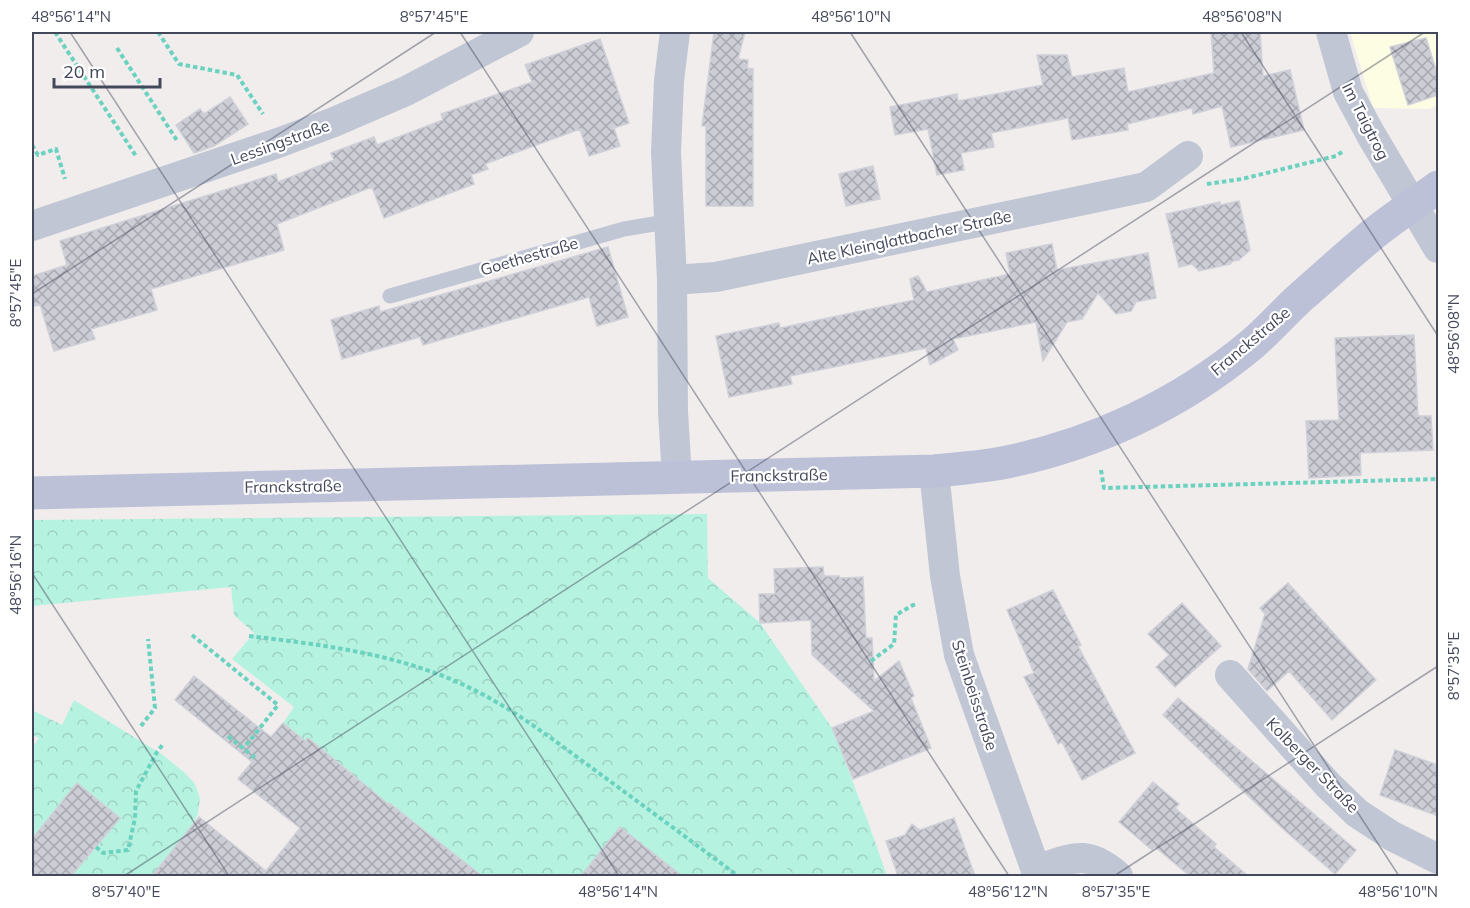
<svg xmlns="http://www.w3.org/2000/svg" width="1470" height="908" font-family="Mulish,sans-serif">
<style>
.commercial{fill:#fcfde3}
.park{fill:url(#park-crowns)}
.garden{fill:#b6f2e0}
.building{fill:url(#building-cross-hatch);stroke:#d0d0d9;stroke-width:1.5}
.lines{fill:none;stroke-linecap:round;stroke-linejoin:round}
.path{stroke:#6cd2c0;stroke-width:4;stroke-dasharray:4.5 3;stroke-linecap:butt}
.lane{stroke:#c1c6d5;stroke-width:15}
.street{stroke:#c1c6d5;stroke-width:30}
.secondary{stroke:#bdc1d8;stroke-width:33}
.ticks{fill:none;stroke:#43485b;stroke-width:1.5;stroke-opacity:0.45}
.labels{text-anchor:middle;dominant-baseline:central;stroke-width:4.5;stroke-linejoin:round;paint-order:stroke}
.street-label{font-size:16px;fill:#43485b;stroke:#fff}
.neatline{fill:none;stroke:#43485b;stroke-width:2}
.ticks-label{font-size:15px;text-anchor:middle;fill:#43485b}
</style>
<defs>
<pattern id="park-crowns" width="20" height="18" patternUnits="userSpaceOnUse" patternTransform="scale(1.5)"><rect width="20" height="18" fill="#b6f2e0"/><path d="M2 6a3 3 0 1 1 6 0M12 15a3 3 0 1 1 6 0" fill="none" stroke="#9ed1c2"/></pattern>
<pattern id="building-cross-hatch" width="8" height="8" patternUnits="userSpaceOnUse" patternTransform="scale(1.5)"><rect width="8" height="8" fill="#cccdd5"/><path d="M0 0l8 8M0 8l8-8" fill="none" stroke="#a7a8b0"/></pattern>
</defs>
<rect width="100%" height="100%" fill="#f0edec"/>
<path class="commercial" d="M1350,32h88v72l-8,5 -57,-1z"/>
<path class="park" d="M707,514l1,64 52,45 72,105 35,91 20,57h-91l-23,-18 -14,18h-77l-62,-49 -39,49h-105l-44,-40 -43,-33 -2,2 -39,-30 2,-3 -13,-11 -3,2 -12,-14 -14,-11 -3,3 -22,-18 11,-16 -62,-48 22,-26 -20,-18 -3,-28 -199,19v-86z
M74,700l89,55 22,18 10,11 5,14 -2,16 -7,13 -39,49h-120v-128l7,-10 -7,-3v-25l30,15z"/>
<path class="garden" d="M773,858l23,18h-37z"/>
<path class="building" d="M714,32h31l-7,27 10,1 -1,8 6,1v137h-47v-80h-4z
M1211,32h49l3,44 27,-6 14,60 -73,17 -9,-41 -29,8 -1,-6 -65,16 1,6 -56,10 -4,-22 -77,15 3,14 -33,6 3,17 -27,5 -9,-46 -33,6 -5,-28 67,-13 1,7 85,-16 -6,-30h30l5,22 52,-9 4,24 86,-19z
M1426,38l12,38v19l-30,10 -18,-58z
M600,39l29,84 -15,5 6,18 -31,10 -9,-27 -95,35 3,5 -17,6 3,9 -90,34 -12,-31 -95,37 7,26 -133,39 6,21 -66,19 4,10 -41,12 -14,-47 -8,3v-31l35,-11 -7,-24 216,-67 2,8 56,-22 -3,-7 43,-16 3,8 66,-25 -2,-6 91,-32 -7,-17z
M230,97l18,27 -34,22 -20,7 -18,-28 24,-16 4,5z
M873,166l7,33 -34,7 -7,-32z
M1239,201l11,49 -11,10 -6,1 -3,3 -31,7 -7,-7 -13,3 -13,-53 54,-12v3z
M1052,244l5,26 91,-17 8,45 -20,4 -5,9 -15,3 -18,-21 -16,26 -15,3 -24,39 -7,-39 -83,17 5,11 -28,15 -4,-17 -136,28 2,8 -63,13 -13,-61 63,-13 1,5 134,-28 -4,-21 8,-3 9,16 83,-18 -4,-21z
M608,247l20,70 -31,9 -8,-29 -166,48 -3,-8 -78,22 -11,-39 48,-14 1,6z
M1414,335l4,81h13l2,34 -73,3 1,22 -52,3 -3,-57 33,-1 -4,-82z
M823,567l1,9h15l1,2 23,-1 3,61h6l2,43 25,-20 15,35 -3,2 20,50 -78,31 -21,-51 42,-17 -62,-56 -1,-35 -51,3 -1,-29h16l-1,-25z
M1288,583l88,97 -44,40 -43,-49 -22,20 -19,-22 17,-55 -5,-6z
M1053,590l28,55 -3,1 57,107 -53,27 -20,-38 -4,2 -34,-67 10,-4 -27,-63z
M1182,603l39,43 -46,41 -19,-20 13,-12 -21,-21z
M194,676l77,61 12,-14 22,18 3,-3 80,66 1,-1 93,73h-330l47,-59 67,54 34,-43 -62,-49 14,-17 -77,-62z
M1178,698l178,152 -21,24 -53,-46 -119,-113z
M1395,750l43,15v51l-58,-21z
M1153,782l26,22 -4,4 41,36 -2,3 34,29h-58l-35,-29 -3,3 -33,-28z
M77,783l43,35 -49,58h-39v-37z
M954,818l21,58h-77l-12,-35 19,-6 7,-11 8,6z
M620,827l62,49h-101z"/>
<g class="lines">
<path class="path" d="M55,32l81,124
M158,32l21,32 58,11 26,39
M117,48l61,94
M32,145l6,10 18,-6 9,30
M1207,184l35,-5 94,-23 6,-4
M1101,470l3,18 334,-9
M192,635l86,70 -34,43
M249,636c75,9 152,18 221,52 44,21 82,51 122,80 49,36 98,72 146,108
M871,661l23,-17 2,-29 17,-10 5,-1
M141,726l14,-18 -7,-69
M228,736l27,22
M96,847l7,6 25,-3 7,-32 1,-27 21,-39 7,-9"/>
<path class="lane" d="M390,296l234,-67 30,-5h15"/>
<path class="street" d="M675,32l-6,49 -3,71 6,128 1,132 4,65
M1331,32l17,60 22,41 68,115
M32,226l246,-83 56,-21 72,-31 113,-59
M672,280l44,-3 430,-90 42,-31
M934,471l11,105 14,79 79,221
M1230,675l98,110 29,28 35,23 46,23
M1036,870c37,-12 50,-22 82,6"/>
<path class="secondary" d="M32,493l902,-22c23,-2 46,-4 68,-8 91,-18 177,-58 249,-118 18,-15 34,-34 52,-50 23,-20 46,-41 69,-60 21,-17 44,-32 66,-48"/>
</g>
<path class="ticks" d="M70,32l549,844M460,32l549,844M850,32l549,844M1241,32l197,304M32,294l404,-262M32,573l197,303M124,876l1301,-844M1114,876l324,-210"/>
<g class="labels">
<g class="street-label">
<text transform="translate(1366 121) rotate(63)">Im Taigtrog</text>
<text transform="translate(280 142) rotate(-20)">Lessingstraße</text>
<text transform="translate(909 237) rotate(-12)">Alte Kleinglattbacher Straße</text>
<text transform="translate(529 256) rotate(-16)">Goethestraße</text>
<text transform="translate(1250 341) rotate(-40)">Franckstraße</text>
<text transform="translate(779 475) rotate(-1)">Franckstraße</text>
<text transform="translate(293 486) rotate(-1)">Franckstraße</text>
<text transform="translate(975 695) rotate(72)">Steinbeisstraße</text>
<text transform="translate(1313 765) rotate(46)">Kolberger Straße</text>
</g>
</g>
<rect width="1470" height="908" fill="none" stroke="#ffffff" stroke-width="66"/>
<path d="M54 78v9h106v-9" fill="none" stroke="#43485b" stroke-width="3"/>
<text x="63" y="78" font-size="18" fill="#43485b" stroke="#ffffff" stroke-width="4.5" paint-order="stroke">20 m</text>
<rect x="33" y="33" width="1404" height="842" class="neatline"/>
<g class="ticks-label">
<text x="71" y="22">48°56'14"N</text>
<text x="434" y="22">8°57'45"E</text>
<text x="851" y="22">48°56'10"N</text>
<text x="1242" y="22">48°56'08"N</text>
<text transform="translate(16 293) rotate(-90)" y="5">8°57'45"E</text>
<text transform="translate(1454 334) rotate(-90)" y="5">48°56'08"N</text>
<text transform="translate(16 575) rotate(-90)" y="5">48°56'16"N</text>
<text transform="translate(1454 666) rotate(-90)" y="5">8°57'35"E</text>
<text x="126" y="897">8°57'40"E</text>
<text x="618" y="897">48°56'14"N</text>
<text x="1008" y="897">48°56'12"N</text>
<text x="1116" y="897">8°57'35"E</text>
<text x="1398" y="897">48°56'10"N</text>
</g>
</svg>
